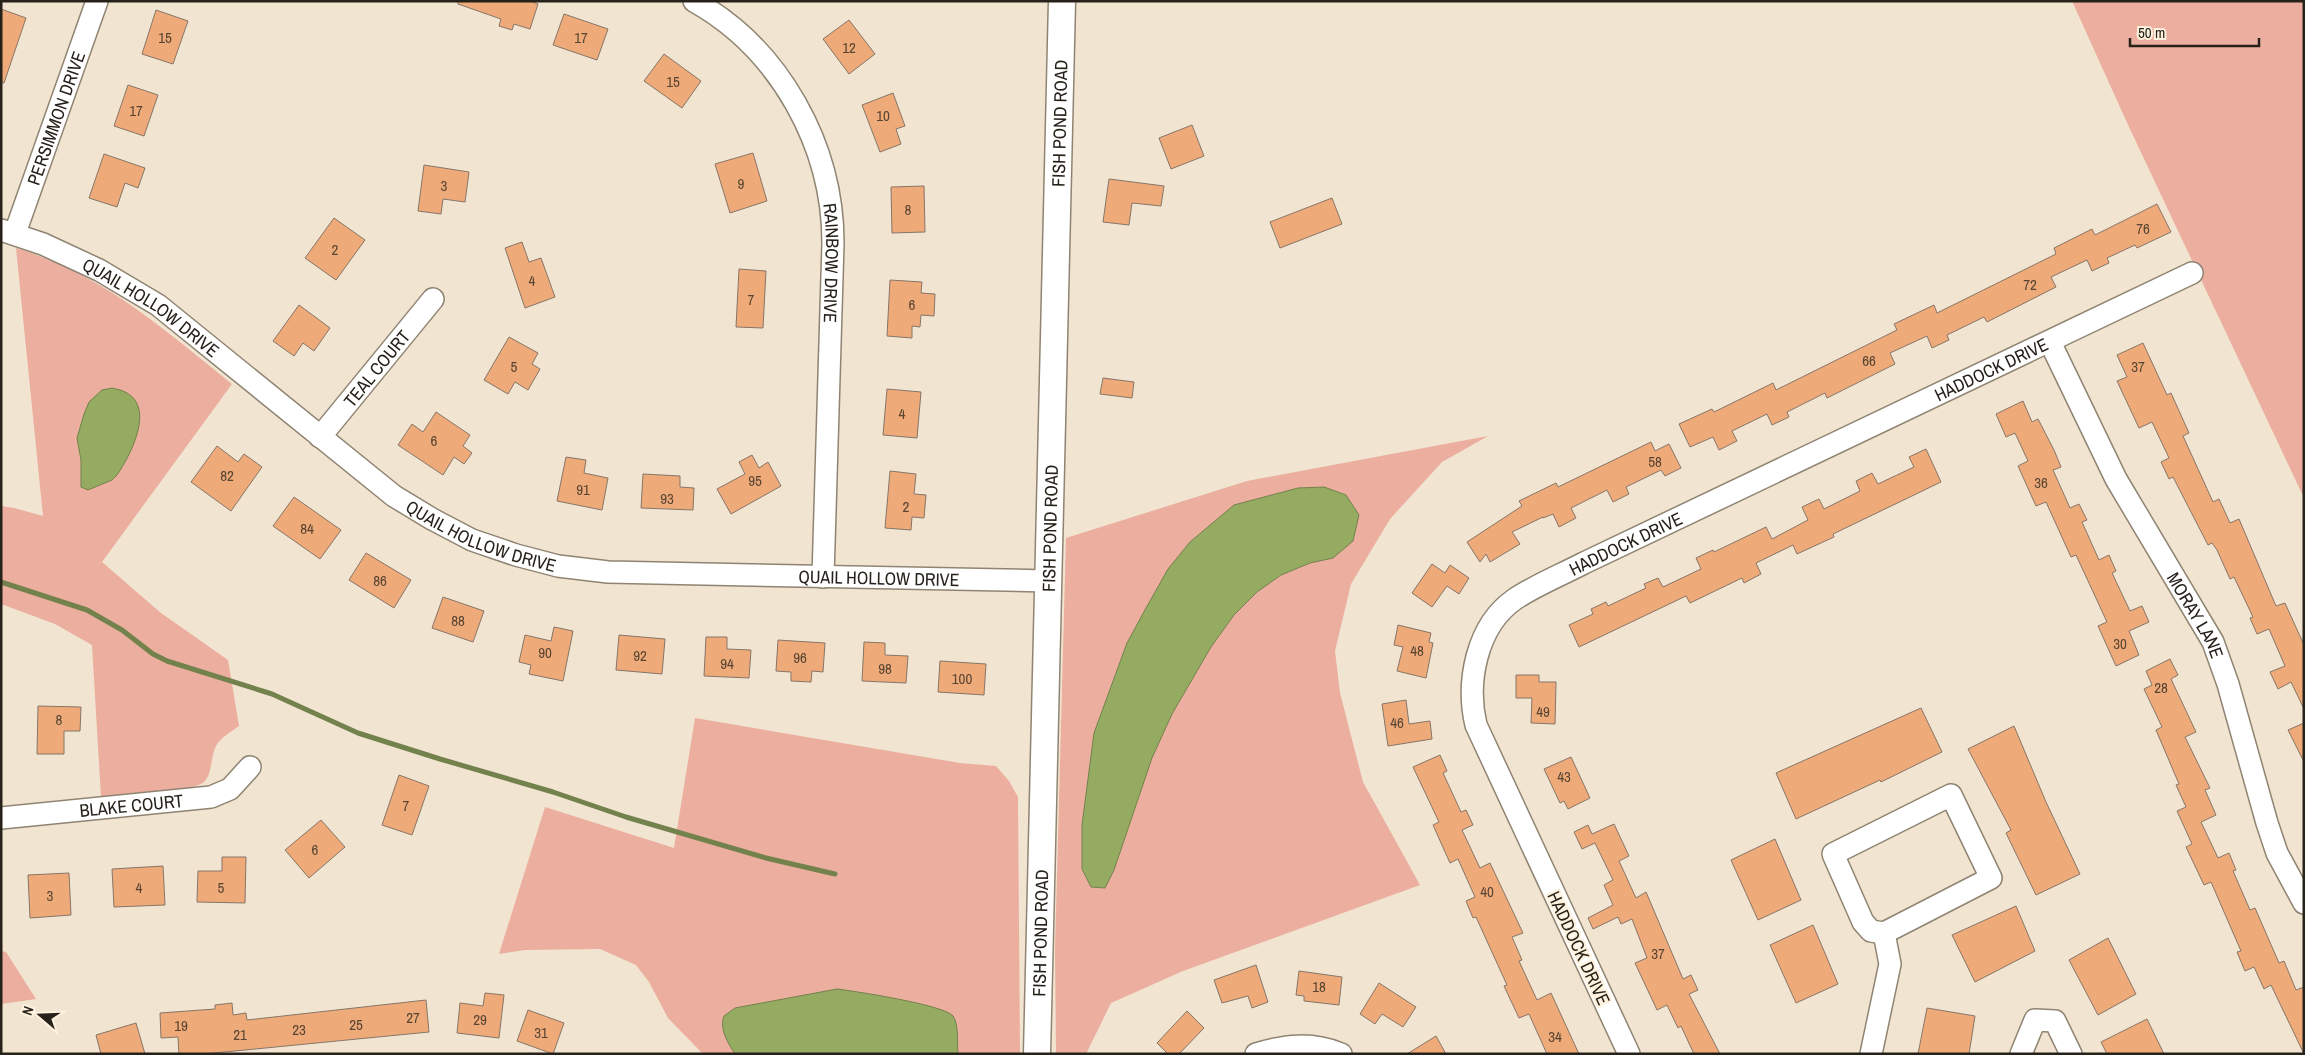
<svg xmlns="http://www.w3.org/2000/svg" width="2305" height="1055" font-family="'Archivo Narrow',sans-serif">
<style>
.green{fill:#ebae9f}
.water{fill:#94ab61;stroke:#73824c}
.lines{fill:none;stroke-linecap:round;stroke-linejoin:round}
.stream{stroke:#73824c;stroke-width:5}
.building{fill:#eeab79;stroke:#877568}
.minor-casing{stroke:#8f8472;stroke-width:24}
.tertiary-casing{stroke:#8f8472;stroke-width:29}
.minor{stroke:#fff;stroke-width:21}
.tertiary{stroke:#fff;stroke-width:26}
.labels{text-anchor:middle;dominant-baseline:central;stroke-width:4.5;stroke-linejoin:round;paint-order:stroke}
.number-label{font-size:15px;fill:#584432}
.street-label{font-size:18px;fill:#26221a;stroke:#fef2de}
</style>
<rect width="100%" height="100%" fill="#f1e4d1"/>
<path class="green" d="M2072,1h232v497l-175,-371z
M16,248c89,28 145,79 216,136l-130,178 59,51 67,47 11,66c-8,6 -18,11 -23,20 -6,11 -3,27 -12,36 -12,10 -85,13 -103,15l-9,-152 -37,-21 -54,-20v-98l13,2 29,8z
M1488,436l-46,26 -52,57 -39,65 -16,67 5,42 23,89 57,103 -237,86 -72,32 -25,51h-30l-1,-105 11,-411 181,-57z
M695,718l265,45 36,3 13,15 9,16 2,257h-317l-35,-36 -19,-36 -13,-17 -36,-16 -75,1 -26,4 46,-147 129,41z
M1,951l5,1 30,47 -35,5z"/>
<path class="water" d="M112,388c4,1 10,2 15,5 28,16 3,63 -10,82l-5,5 -24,10 -7,-3v-27l-4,-22 7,-24 5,-12 13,-12z
M1324,487l22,8 13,20 -6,26 -20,17 -23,5 -29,12 -24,17 -23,23 -23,32 -39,67 -20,44 -38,112 -9,18 -14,-1 -9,-18v-44l12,-92 33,-90 19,-35 22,-39 22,-27 44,-37 64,-17z
M837,989c17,2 108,16 116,27 6,8 4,28 5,38h-223c-7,-11 -16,-25 -11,-38l11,-8z"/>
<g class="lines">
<path class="stream" d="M1,582l86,28 35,20 31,24 14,7 105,33 86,39 82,26 113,33 73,25 140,41 69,16"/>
</g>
<path class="building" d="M458,1h72l8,3 -8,25 -16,-5 -2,6 -13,-4 2,-7 -43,-15z
M1,9l25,9 -22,65h-3z
M156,10l32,11 -15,43 -31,-10z
M564,14l44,15 -11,31 -44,-15z
M849,20l26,34 -26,20 -26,-35z
M664,54l37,27 -19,27 -38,-27z
M128,85l30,10 -14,41 -30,-10z
M893,93l12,33 -9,3 5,15 -21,8 -18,-47z
M1192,125l12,31 -33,13 -12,-31z
M753,153l14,48 -37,12 -15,-49z
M104,154l41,14 -7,20 -13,-5 -8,24 -28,-9z
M424,165l45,7 -4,30 -22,-3 -2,15 -23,-3z
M1109,179l55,7 -3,20 -29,-3 -3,22 -26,-3z
M924,186l1,46 -33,1 -1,-46z
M1332,198l10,26 -62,24 -10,-26z
M2157,204l14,28 -34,16 -2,-3 -28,13 2,5 -17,8 -5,-11 -36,17 5,10 -69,35 -3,-5 -37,18 2,5 -17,8 -5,-12 -37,17 5,11 -68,34 -2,-5 -38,19 2,5 -17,8 -5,-11 -35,17 5,10 -18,9 -6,-13 -23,10 -11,-23 33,-15 2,3 59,-29 3,7 121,-60 -3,-6 40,-19 3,8 119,-59 -2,-6 38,-19 3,6z
M334,218l31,22 -29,40 -31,-22z
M522,242l7,20 12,-4 14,39 -30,11 -20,-60z
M739,269l27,2 -3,57 -27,-1z
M890,280l32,2 -1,11 14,1 -1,22 -13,-1 -1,12 -8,-1v12l-25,-2z
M299,305l31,23 -16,23 -11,-8 -9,13 -21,-15z
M509,337l29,16 -6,11 8,5 -12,21 -13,-8 -7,12 -24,-14z
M2143,343l24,52 4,-2 18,40 -6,3 30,66 6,-3 11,24 9,-4 37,87 9,-3 19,42v64l-13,-27 -13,7 -8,-17 15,-6 -16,-37 -12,5 -7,-16 3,-1 -19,-40 -4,2 -13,-29 -5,-7 -4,2 -35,-68 -4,2 -8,-17 8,-4 -17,-36 -13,6 -22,-47 10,-4 -10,-22z
M1103,378l31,4 -2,16 -32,-4z
M887,389l34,3 -4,46 -34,-3z
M2023,401l9,21 6,-3 16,31 7,17 -8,3 17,38 9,-4 8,16 -5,2 17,38 10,-5 7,16 -4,2 18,38 12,-5 7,16 -20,9 10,24 -23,11 -18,-40 9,-4 -31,-67 -5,2 -25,-55 -10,4 -18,-40 10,-5 -13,-28 -9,4 -10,-23z
M436,412l34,23 -7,11 9,7 -8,11 -10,-7 -11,18 -45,-30 14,-21 11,8z
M1651,442l4,9 14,-7 12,24 -16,8 -4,-6 -35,17 3,7 -16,8 -6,-12 -36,18 5,10 -17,9 -6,-13 -10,4v-1l-31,15 8,12 -30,18 -4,-8 -6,8 -13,-20 55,-36 -3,-5 37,-18 2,4z
M217,446l21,16 6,-8 18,13 -31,44 -40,-29z
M1926,449l15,33 -108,52 1,3 -37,17 -4,-9 -37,18 5,11 -17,9 -2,-5 -52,25 -4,-7 -107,51 -10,-22 24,-11 -2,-5 15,-7 2,4 38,-18 -2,-4 14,-6 5,9 38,-18 -5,-11 17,-8 1,2 52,-25 6,12 36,-19 -6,-13 17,-8 5,10 36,-18 -4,-10 16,-8 6,11 36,-17 -5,-10z
M752,455l7,13 9,-6 13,24 -50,28 -14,-25 28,-15 -6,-12z
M566,457l20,3 -2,13 24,5 -6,32 -45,-9z
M890,471l26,3 -2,20 12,1 -2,23 -12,-1 -1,13 -26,-2z
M643,474l37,2v11l14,1 -1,22 -52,-2z
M294,497l47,33 -21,29 -47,-33z
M366,553l45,27 -17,28 -45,-28z
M1432,564l13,9 5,-8 19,13 -10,16 -12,-8 -15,21 -20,-14z
M443,597l41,14 -11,31 -41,-14z
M1398,625l33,8 -2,9 4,1 -7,35 -29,-7 6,-24 -9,-2z
M554,627l19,4 -10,50 -34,-7 2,-9 -12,-3 6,-27 26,6z
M619,635l46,4 -3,35 -46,-4z
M706,637h21v12l24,1 -2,28 -45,-2z
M778,640l47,3 -2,29 -11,-1 -1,11 -20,-1v-9l-15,-1z
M864,642l21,1v12l23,1 -2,27 -44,-2z
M2170,659l8,16 -7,4 25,53 -11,5 25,51 -5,2 11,25 -15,7 17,36 11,-5 7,17 -3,1 17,39 5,-2 24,55 5,-2 12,29 8,-3v67l-33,-69 -7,4 -10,-22 -9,4 -8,-19 4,-1 -30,-69 -7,3 -18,-38 6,-3 -15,-33 9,-4 -10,-22 3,-1 -23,-54 6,-3 -18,-38 8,-4 -6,-14z
M940,661l46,3 -2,31 -46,-3z
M1516,675h23v7h17l-1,42 -24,-1 1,-25h-16z
M1406,700l3,24 21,-3 2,18 -44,7 -6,-42z
M38,706l43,1 -1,24h-16v23h-27z
M1921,708l21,44 -61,30 -1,-2 -84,39 -20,-46z
M2304,723v39l-16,-32z
M2014,726l32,76 34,72 -44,21 -30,-62 5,-3 -43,-81z
M1440,755l7,16 -4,2 18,39 5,-2 7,15 -11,5 18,38 10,-5 33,70 -11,4 10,23 -3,1 18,39 14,-7 28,61h-32l-18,-40 -10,4 -15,-32 3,-1 -31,-68 -3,1 -7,-17 9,-4 -17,-38 -8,4 -17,-38 6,-3 -26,-55z
M1571,757l19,41 -22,11 -4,-8 -4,2 -16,-34z
M399,775l30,11 -17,49 -30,-10z
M321,820l24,27 -36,31 -24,-28z
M1614,824l15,32 -10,5 17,37 10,-6 37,87 8,-4 7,15 -9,4 31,60h-26l-13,-28 -3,2 -11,-23 -10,5 -22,-47 12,-5 -15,-39 -11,5 -3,-7 -25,12 -5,-11 25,-13 -9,-20 9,-5 -18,-37 -13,6 -8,-17 14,-7 4,9z
M1775,839l26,61 -43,20 -27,-60z
M222,857h24l-1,46 -48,-1 1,-31h24z
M163,866l2,39 -51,2 -2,-38z
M69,873l2,42 -41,3 -2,-43z
M2016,906l19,45 -60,31 -23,-47z
M1813,925l25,59 -42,19 -26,-58z
M2108,938l28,56 -38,21 -29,-55z
M1256,965l12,37 -16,6 -4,-12 -26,7 -8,-23z
M1299,971l43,6 -3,28 -35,-4v-5l-8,-1z
M1379,983l37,24 -13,20 -21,-13 -7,10 -15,-10z
M485,993l19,2 -5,43 -42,-5 3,-30 23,3z
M426,1000l3,32 -225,22h-25l-1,-17 -17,1 -1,-25 55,-4v-4l17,-2 1,12 13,-2 1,7z
M1927,1008l48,8 -6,38h-51z
M528,1010l36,13 -11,31 -36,-13z
M1187,1011l17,17 -25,26h-11l-11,-11z
M2147,1019l17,35h-57l-6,-12z
M136,1023l9,31h-44l-5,-19z
M1436,1036l10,18h-39z"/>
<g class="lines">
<g class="minor-casing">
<g id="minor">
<path id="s1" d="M694,1c86,48 139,145 139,242l-10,334"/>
<path id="s2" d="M1,230l42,14 56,26 59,35 236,191 38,23 40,21 44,15 42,11 50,6 441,9"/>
<path id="s3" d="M15,233l82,-232"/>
<path id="s4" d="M2050,342l66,137 97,163 15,42 39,139 10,30 27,50"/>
<path id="s5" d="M320,437l113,-138"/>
<path d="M1951,795l40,83 -107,55 -13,-2 -8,-9 -30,-68z"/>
<path id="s6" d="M1,818l210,-21 19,-8 20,-22"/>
<path d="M1256,1054c29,-9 56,-12 85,0"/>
<path id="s7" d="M1629,1054l-153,-329c-10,-42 0,-99 39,-126 21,-14 46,-24 69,-36l608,-290"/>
<path d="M1871,1054l19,-90 -6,-31"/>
<path d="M2021,1054l14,-34 20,1 16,33"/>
</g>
</g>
<g class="tertiary-casing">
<g id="tertiary">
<path id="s8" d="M1037,1054l25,-1053"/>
</g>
</g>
<use href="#minor" class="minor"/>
<use href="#tertiary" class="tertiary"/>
</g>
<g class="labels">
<g class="number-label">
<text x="165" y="37">15</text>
<text x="581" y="37">17</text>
<text x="849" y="47">12</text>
<text x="673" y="81">15</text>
<text x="136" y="110">17</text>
<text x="883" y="115">10</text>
<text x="741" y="183">9</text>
<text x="444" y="185">3</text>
<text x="908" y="209">8</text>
<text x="2143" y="228">76</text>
<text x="335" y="249">2</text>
<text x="532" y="280">4</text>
<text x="2030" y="284">72</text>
<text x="751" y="299">7</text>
<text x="912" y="304">6</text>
<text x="1869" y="360">66</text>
<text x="514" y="366">5</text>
<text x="2138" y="366">37</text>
<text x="902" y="413">4</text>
<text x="434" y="440">6</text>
<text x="1655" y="461">58</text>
<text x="227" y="475">82</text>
<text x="755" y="480">95</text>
<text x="2041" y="482">36</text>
<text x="583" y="489">91</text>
<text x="667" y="498">93</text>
<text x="906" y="506">2</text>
<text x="307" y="528">84</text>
<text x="380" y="580">86</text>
<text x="458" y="620">88</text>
<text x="2120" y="643">30</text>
<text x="1417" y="650">48</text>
<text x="545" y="652">90</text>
<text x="640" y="655">92</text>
<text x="800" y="657">96</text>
<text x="727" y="663">94</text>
<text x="885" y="668">98</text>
<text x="962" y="678">100</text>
<text x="2161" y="687">28</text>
<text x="1543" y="711">49</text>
<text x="59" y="719">8</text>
<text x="1397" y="722">46</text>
<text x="1564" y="776">43</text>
<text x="406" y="805">7</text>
<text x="315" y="849">6</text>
<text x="139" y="887">4</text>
<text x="221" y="887">5</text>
<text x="1487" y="891">40</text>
<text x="50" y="895">3</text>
<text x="1658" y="953">37</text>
<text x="1319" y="986">18</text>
<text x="413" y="1017">27</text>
<text x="480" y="1019">29</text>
<text x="356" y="1024">25</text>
<text x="181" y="1025">19</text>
<text x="299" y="1029">23</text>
<text x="541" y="1032">31</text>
<text x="240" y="1034">21</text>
<text x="1555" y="1036">34</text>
</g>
<g class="street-label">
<text stroke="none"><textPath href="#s3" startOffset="122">PERSIMMON DRIVE</textPath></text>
<text stroke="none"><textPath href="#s8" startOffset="931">FISH POND ROAD</textPath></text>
<text stroke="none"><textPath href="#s1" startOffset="312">RAINBOW DRIVE</textPath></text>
<text stroke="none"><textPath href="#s2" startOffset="170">QUAIL HOLLOW DRIVE</textPath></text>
<text stroke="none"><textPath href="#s5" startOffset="89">TEAL COURT</textPath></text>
<text stroke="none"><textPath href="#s7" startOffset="1031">HADDOCK DRIVE</textPath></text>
<text stroke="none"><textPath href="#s8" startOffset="526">FISH POND ROAD</textPath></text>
<text stroke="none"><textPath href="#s2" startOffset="575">QUAIL HOLLOW DRIVE</textPath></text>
<text stroke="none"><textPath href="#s7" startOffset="626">HADDOCK DRIVE</textPath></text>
<text stroke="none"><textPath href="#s2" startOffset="979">QUAIL HOLLOW DRIVE</textPath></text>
<text stroke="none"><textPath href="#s4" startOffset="310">MORAY LANE</textPath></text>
<text stroke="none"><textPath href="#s6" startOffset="131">BLAKE COURT</textPath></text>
<text stroke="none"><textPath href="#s8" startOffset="121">FISH POND ROAD</textPath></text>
<text transform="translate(1579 948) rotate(65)">HADDOCK DRIVE</text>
</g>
</g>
<rect width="2305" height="1055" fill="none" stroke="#26221a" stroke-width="5"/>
<g transform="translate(40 1015) rotate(289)" stroke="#fef2de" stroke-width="4" paint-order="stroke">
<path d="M0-4L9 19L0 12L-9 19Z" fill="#26221a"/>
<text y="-8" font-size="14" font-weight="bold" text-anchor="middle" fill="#26221a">N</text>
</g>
<path d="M2130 38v8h129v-8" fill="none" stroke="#26221a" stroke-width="2.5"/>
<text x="2138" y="38" font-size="15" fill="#26221a" stroke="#fef2de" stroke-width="4" paint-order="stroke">50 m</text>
</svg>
